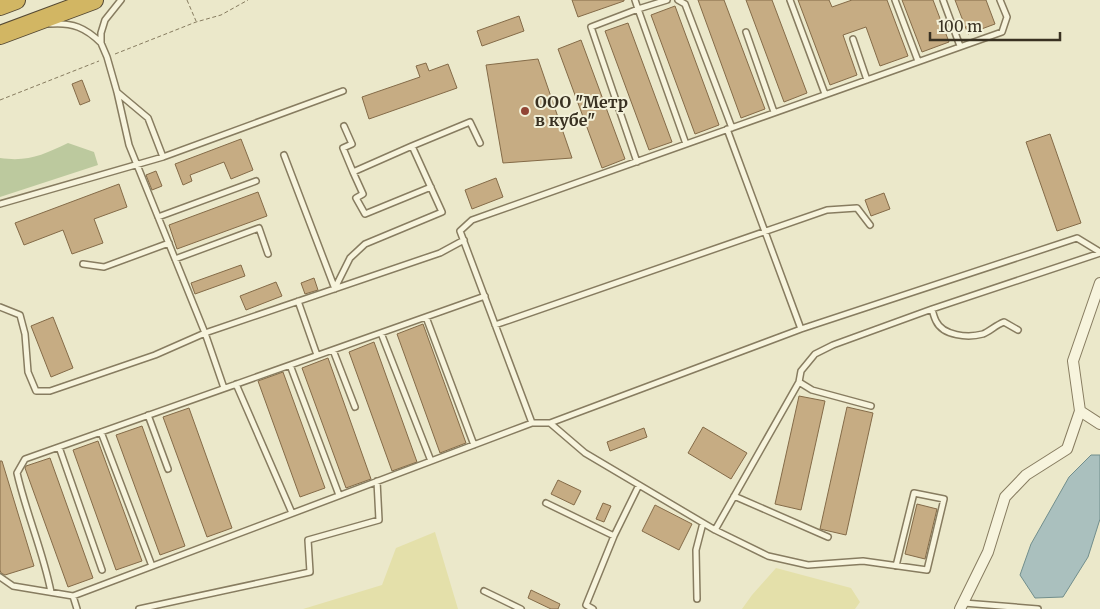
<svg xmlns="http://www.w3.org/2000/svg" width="1100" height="609" font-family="Merriweather,serif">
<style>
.green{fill:#bcc99e}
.sand{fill:#e4e0aa}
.water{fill:#aac0be;stroke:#718e8c}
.building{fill:#c6ac83;stroke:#846b48}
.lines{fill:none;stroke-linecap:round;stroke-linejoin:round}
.lane-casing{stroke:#877c60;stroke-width:8}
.street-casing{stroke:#877c60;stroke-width:12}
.highway-casing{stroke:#554933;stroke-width:20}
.path{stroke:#877c60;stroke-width:1;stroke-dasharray:4 2.5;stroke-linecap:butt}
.lane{stroke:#f7f4dd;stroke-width:5}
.street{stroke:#f7f4dd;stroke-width:10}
.highway{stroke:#d2b663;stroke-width:18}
.poi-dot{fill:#914535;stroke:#f3f1d9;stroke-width:2}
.labels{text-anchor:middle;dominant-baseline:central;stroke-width:4;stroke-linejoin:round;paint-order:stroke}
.poi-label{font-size:16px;font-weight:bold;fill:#393122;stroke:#f3f1d9;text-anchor:start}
</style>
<rect width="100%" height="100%" fill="#ebe8ca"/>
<path class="green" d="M68,143l26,9 4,13 -98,32v-39c28,4 43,-3 68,-15z"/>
<path class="sand" d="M435,532l23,77h-155l79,-24 14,-37z
M776,568l75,20 9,14 -5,7h-113l10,-14z"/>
<path class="water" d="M1091,455h9v64l-12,38 -25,40 -28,1 -15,-23 11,-31 38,-67z"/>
<path class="building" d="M572,0h52v1l-46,16z
M698,0h26l41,109 -24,9z
M746,0h26l35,93 -23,9z
M798,0h31l3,7 20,-7h35l21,56 -28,10 -14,-39 -23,8 14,40 -27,10z
M902,0h31l16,42 -27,10z
M955,0h31l9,24 -27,10z
M675,6l44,119 -24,9 -44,-119z
M519,16l5,15 -42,15 -5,-15z
M628,23l44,119 -23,8 -44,-119z
M581,40l44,119 -23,9 -44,-119z
M538,59l34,99 -69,5 -17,-98z
M426,63l3,8 19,-7 9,24 -88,31 -7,-22 58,-20 -4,-11z
M82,80l8,21 -10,4 -8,-21z
M1050,134l31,89 -24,8 -31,-89z
M241,139l12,31 -22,9 -7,-17 -34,13 2,6 -9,4 -8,-21z
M156,171l6,15 -10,4 -6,-15z
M496,178l7,19 -31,12 -7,-19z
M119,184l8,23 -33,12 9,24 -31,11 -9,-24 -39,15 -9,-22z
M258,192l9,24 -90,33 -8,-24z
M884,193l6,16 -19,7 -6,-16z
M241,265l4,11 -50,18 -4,-11z
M314,278l4,12 -13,4 -4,-11z
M276,282l6,14 -36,14 -6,-14z
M53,317l20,51 -22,9 -20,-51z
M423,324l43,119 -26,10 -43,-119z
M374,342l43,120 -25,9 -43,-119z
M328,358l43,121 -25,9 -44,-120z
M283,372l42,116 -25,9 -42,-116z
M799,396l26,5 -24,109 -26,-6z
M847,407l26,6 -27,122 -26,-6z
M189,408l43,120 -25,9 -44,-120z
M142,426l43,120 -25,9 -44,-120z
M703,427l44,26 -16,26 -43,-26z
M644,428l3,9 -37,14 -3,-9z
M98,441l44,120 -26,9 -43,-120z
M50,458l43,120 -25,9 -43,-119 1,-2z
M0,461h2l32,105 -29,9 -4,-2 -1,-3z
M558,480l23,11 -7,14 -23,-11z
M603,503l8,3 -7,16 -8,-3z
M917,504l20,5 -12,50 -20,-5z
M655,505l37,19 -13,26 -37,-19z
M531,590l29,14 -2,5h-7l-23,-11z"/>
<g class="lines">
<g class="lane-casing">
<path id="lane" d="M121,0l-16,20 -4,13v10l6,14 10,35 12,53 76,188 19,55
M635,0l3,9 29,-9
M678,0l7,4 47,124
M790,0l35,94
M895,0l23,61
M943,0l17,46
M50,24c22,-2 36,4 51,19
M746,32l28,80
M853,39l14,41
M117,92l31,26 15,39 180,-66
M727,129l74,200 276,-91 23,14
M412,146l58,-24 10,21
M284,155l51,134
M637,162l-46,-135 47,-18 48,135
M353,172l10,22 -7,4 9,16 66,-27
M0,204l163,-47
M158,217l98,-36
M175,259l84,-31 9,26
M83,264l21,3 65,-24
M335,288l15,-30 15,-14 77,-32 -30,-66 -59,26 -10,-24 9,-4 -8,-18
M298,301l19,54
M0,307l20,8 5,19 3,38 8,19h14l105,-36 50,-22 235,-80 24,-13
M426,317l48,128
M495,325l332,-115 30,-2 13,17
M1018,330l-14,-8c-8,3 -14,9 -21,12 -15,4 -40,2 -47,-13 -2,-4 -3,-8 -4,-12l168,-56
M381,333l50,128
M333,350l22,57
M290,365l49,130
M799,382l-84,148 53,26 40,9 55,-4 64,9 17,-71 -30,-6 -18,73
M236,384l56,129
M871,406l-59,-16 -13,-8 2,-11 14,-17 18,-9 99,-36
M148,415l20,54
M550,423l251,-94
M101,432l51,134
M59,447l43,123
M734,496l94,41
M546,503l68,33
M715,530l-130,-77 -35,-30h-18l-72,-192 12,-11 530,-188 5,-15 -7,-17
M0,577l13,9 60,10 459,-173
M484,591l37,18
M51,592c-8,-41 -25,-79 -34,-119l8,-14 460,-163
M73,596l4,13
M697,599l-1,-49 7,-27
M964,603l74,6
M139,609l171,-37 -2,-32 71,-20 -2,-39
M593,609l-7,-4 28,-69 25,-51"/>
</g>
<g class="street-casing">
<path id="street" d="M1080,411l20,13
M960,609l28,-57 17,-55 21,-22 41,-26 13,-38 -7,-50 27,-78"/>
</g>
<g class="highway-casing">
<path id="highway" d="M0,6l16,-6
M0,35l94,-35"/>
</g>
<path class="path" d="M187,0l9,21
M115,54l81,-32 25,-7 27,-15
M0,100l99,-39"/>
<use href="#lane" class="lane"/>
<use href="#street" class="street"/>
<use href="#highway" class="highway"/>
</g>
<circle class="poi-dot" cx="525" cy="111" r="5"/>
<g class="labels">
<g class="poi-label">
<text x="535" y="102">ООО "Метр<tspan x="535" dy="18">в кубе"</tspan></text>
</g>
</g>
<path d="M930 32v8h130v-8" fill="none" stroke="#393122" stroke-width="2.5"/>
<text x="938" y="32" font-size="15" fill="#393122" stroke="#f3f1d9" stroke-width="4" paint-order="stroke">100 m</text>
</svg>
